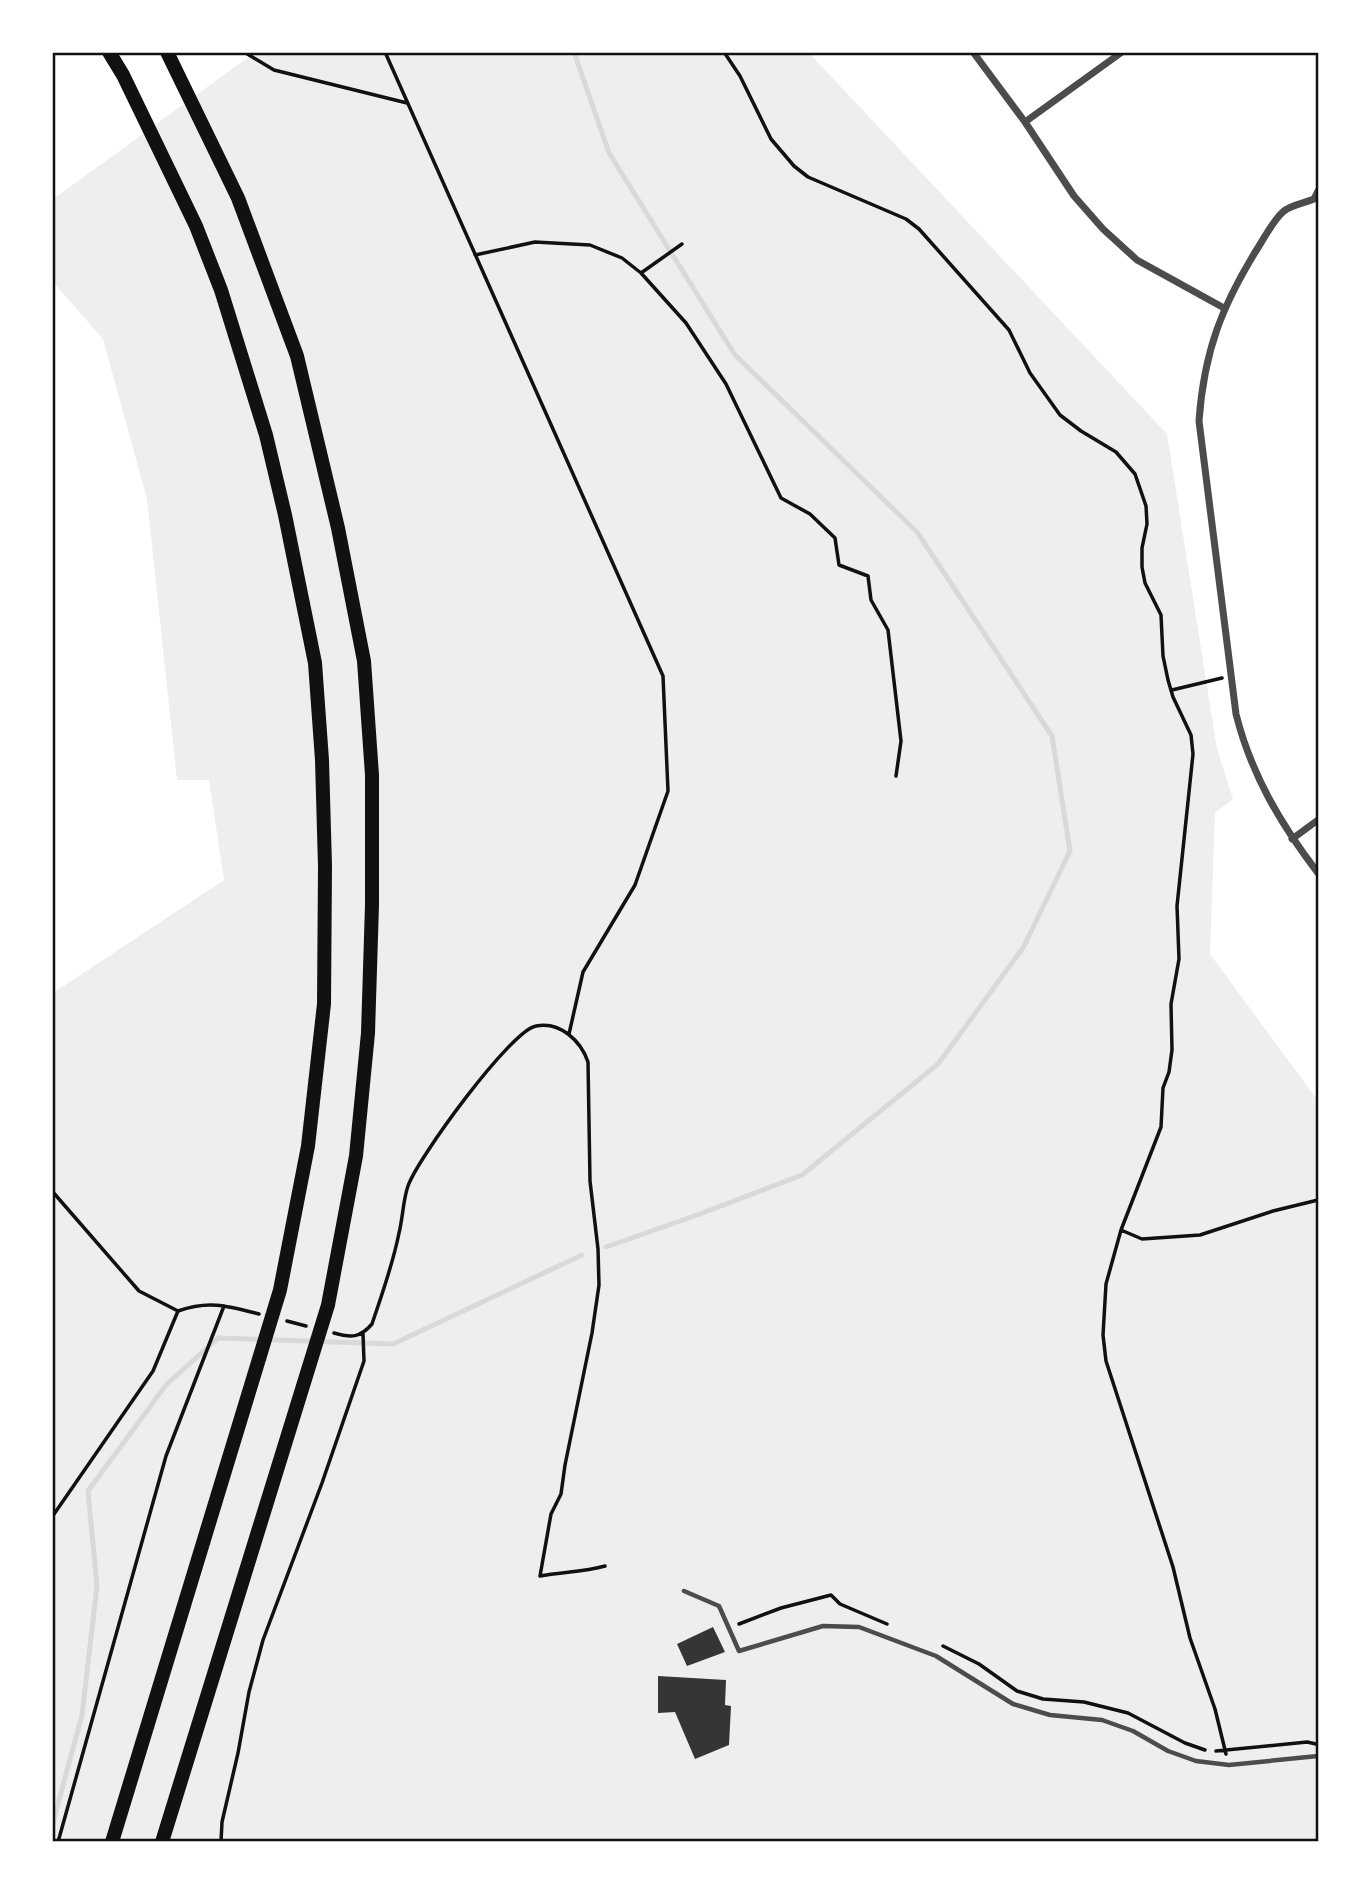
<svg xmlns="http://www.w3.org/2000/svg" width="1371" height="1894" font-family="Karla,sans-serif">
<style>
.green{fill:#eee}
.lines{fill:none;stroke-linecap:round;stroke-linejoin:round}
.stream{stroke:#d9d9d9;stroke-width:5}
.building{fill:#353535}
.path{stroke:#111;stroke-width:3.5}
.service{stroke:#4c4c4c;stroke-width:4.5}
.minor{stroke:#4c4c4c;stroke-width:7}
.motorway{stroke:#111;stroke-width:14}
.neatline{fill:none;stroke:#111;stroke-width:2.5}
</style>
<rect width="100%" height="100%" fill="#fff"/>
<path class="green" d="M254,53h555l358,381 50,315 16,50 -18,14 -5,141 108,147v740h-1265v-848l171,-113 -15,-100h-32l-30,-281 -44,-160 -50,-57 -1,-82z"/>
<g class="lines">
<path class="stream" d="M574,52l35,101 126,202 182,177 135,204 18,115 -47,97 -85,116 -136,111 -102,39 -94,33
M52,1826l30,-111 15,-129 -9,-95 78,-106 52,-47 175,6 189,-89"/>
</g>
<path class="building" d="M713,1627l12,25 -38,14 -10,-22z
M658,1676l68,4 -1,25 6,1 -2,39 -34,14 -20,-47 -17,1z"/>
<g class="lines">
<path class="path" d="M244,52l30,18 133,33
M385,52l278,624 5,115 -33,94 -52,87 -14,62
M724,52l16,24 31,63 23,27 14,11 98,42 13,10 90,101 21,43 30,42 21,16 35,21 19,22 11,32 1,18 -5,24v19l3,16 16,32 2,41 5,24 5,17 18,38 2,19 -16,152 2,53 -8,45 1,46 -3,22 -6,16 -2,39 -40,103 -15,54 -3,51 3,26 67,206 17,71 25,71 11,45
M475,255l60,-13 55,3 32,13 19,15 45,50 40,61 55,114 29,16 25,24 4,27 29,11 3,24 17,30 13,111 -5,35
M641,273l41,-29
M1172,690l50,-12
M52,1191l87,100 39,20c31,-11 50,-5 81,3
M1121,1230l21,9 58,-4 73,-24 45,-11
M287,1321l19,5
M334,1333c17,5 26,5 38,-9 10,-30 21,-60 27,-91 4,-16 4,-33 9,-47 9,-27 103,-156 128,-160 24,-5 45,15 52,36l2,119 8,68 1,36 -7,48 -27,132 -4,29 -10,20 -11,62c22,-4 44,-4 65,-10
M52,1517l101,-146 25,-60
M739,1624l42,-16 50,-13 9,9 47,20
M943,1646l36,18 38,27 26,8 41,3 44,11 57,30 20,7
M1216,1751l91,-9 9,2
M58,1842l108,-386 58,-150
M221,1842l1,-20 16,-69 11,-61 14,-52 59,-157 42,-122 -1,-27"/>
<path class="service" d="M684,1591l35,15 20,45 84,-25 36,1 77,29 77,48 37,11 52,5 31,11 35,20 28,10 33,4 89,-9"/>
<path class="minor" d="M973,52l52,70 49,74 29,33 34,31 87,48
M1025,122l97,-70
M1318,191l-4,8c-9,4 -23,6 -30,12 -10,8 -18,24 -25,35 -37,59 -55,105 -60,175l37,293c15,60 45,111 82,159
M1292,839l26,-19"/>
<path class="motorway" d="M109,52l14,23 73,151 25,64 45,145 19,80 30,148 7,97 3,106 -1,138 -16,142 -28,144 -168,552
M162,1842l166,-537 28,-149 12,-123 4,-128v-130l-8,-114 -26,-133 -41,-172 -59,-158 -71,-146"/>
</g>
<rect width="1371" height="1894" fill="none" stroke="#ffffff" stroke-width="108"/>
<rect x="54" y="54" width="1263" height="1786" class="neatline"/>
</svg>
